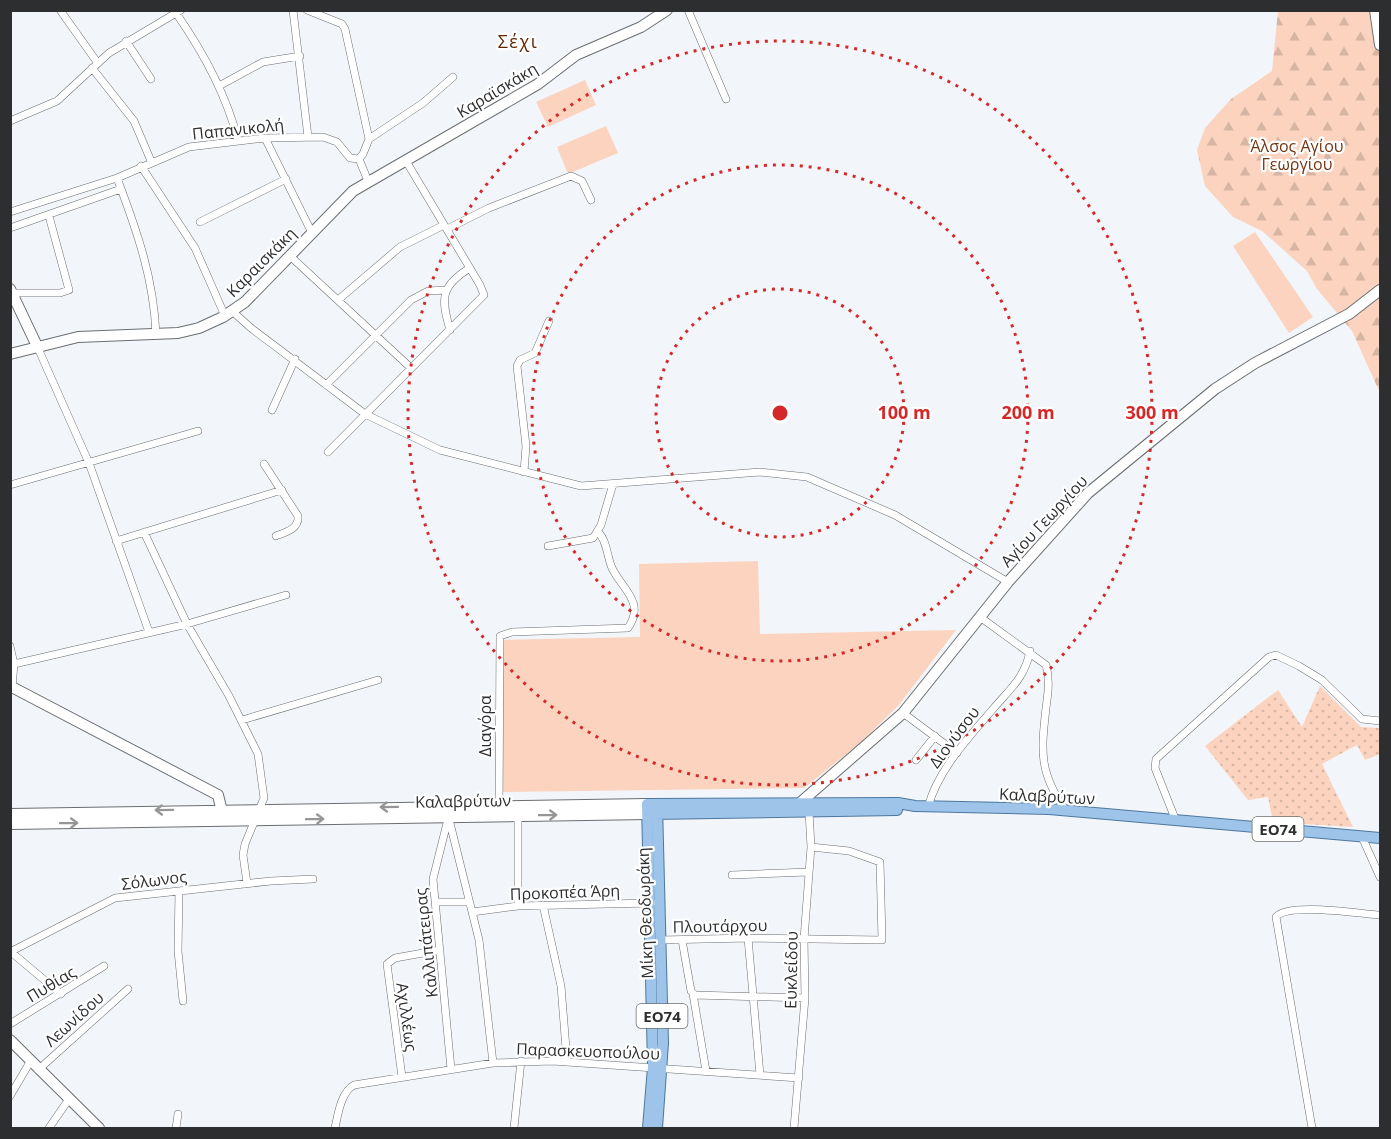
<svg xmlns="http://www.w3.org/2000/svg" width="1391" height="1139" font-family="'Open Sans',sans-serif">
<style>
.grass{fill:url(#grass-dots)}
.forest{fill:url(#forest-firs)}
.park{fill:#fbd3bf}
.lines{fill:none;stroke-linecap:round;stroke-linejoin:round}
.street-casing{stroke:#6a6e71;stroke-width:8}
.secondary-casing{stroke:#6a6e71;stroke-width:12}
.primary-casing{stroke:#4d779f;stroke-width:12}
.street{stroke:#fff;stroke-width:7}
.secondary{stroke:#fff;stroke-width:10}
.primary{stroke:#9ec5e9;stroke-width:10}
.oneway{stroke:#969698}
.ring{fill:none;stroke:#d62828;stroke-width:3;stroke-dasharray:3 6}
.labels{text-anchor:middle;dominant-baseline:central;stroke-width:4.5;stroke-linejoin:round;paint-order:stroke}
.shield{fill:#fff;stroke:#6c6d6e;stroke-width:1.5}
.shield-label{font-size:15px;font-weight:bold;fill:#2d2e30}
.street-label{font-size:16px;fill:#2d2e30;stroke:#fff}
.park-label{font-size:16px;fill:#723513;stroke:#fff}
.neighbourhood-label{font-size:18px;letter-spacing:1.5px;fill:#622500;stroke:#fff}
.centre{fill:#d62828;stroke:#fff;stroke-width:3}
.ring-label{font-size:18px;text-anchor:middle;font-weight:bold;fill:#d62828;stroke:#fff;stroke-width:4.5;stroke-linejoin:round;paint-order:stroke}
</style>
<defs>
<pattern id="grass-dots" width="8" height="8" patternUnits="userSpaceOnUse" patternTransform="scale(1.5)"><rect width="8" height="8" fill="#fbd3bf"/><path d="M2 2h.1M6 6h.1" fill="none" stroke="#d7b5a4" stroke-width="1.8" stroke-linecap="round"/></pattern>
<pattern id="forest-firs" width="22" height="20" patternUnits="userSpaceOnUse" patternTransform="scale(1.5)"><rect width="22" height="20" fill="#fbd3bf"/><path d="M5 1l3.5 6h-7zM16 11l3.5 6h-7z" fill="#d7b5a4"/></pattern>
</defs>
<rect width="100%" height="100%" fill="#f2f6fa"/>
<path class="grass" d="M1320,686l41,41 19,1v26l-15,6 -8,-15 -35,19 31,63 -80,-5 -5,-25 -20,3 -43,-54 73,-56 24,37z"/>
<path class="forest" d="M1278,11h102v382l-28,-62 -35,-42 -10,-18 -45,-40 -29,-14 -28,-31 -8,-36 8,-22 26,-29 41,-28z"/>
<path class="park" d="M585,80l11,25 -48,22 -12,-25z
M606,126l12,27 -50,21 -11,-27z
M1255,232l58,85 -24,16 -56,-87z
M758,561l2,73 196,-4 -58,76 -38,37 -56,45 -302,4 -1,-152 139,-3 -1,-73z"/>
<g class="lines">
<g class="street-casing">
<path id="street" d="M60,10l37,52
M293,10l15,127
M307,10l35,14 3,5 24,110
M688,10l38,89
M176,13c28,40 50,81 62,127
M126,41l25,38
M92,68l42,53 17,40
M219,86l44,-24 37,-6
M10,121l47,-20 52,-48 72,-43
M265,138l47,95
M359,159l4,-5 6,-15 54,-36 30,-26
M359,159l9,22
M141,166l54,82 30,68
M117,178c20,53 37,101 39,157
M10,212l107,-34 72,-31 76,-9 58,-1 14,5 13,16 9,1
M200,222l86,-43
M10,228l111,-39
M447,229l42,-21 82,-32 11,5 9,19
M290,256l121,112
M13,293h47l9,-3 -20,-74
M338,300l62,-53 44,-22
M232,311l19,17 114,86 75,36 141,36 179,-14 47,5 88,38 113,67
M450,330c-9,-31 -10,-44 20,-62
M37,346l52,117 60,169
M326,385l85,-85 17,-9 18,-1
M272,410l23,-51
M328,452l156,-157 -4,-10 -74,-124
M264,464l34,52c1,13 -12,16 -22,20
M524,472l2,-26 -9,-80 3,-6 15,-7 14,-32
M10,485l188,-54
M144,532l43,92 42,72 29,58 6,44 -19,46 -2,11 4,28
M116,541l166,-51
M548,546l45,-8 8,-13 12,-41
M980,617l66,48c4,14 2,29 0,43 -5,44 -7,65 20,103
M10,646l4,18 -2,23
M14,664l173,-40 99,-29
M903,713l54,40
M242,720l136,-40
M916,760l19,-24
M928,807c10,-37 40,-69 65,-98 16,-19 32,-31 37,-58
M499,810l1,-174 12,-4 116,-4c18,-26 -7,-40 -16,-60 -5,-11 -5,-28 -14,-36
M448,815l31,125 14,123
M518,815v91
M448,819l-15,60 18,190
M1176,821l-21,-53 1,-9 113,-102 7,-2 23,11 23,14 40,39 18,2
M1362,837l18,40
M732,875l77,-3
M179,891l-1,60 5,50
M435,902h34
M543,905l18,81 6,75
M472,912l46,-6 134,-3
M748,938l12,137
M661,940l87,-2 134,2 -2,-78 -31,-11 -38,-4
M682,940l9,51 4,4 110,3
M10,952l105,-54 156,-17 42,-2
M11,952l50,42
M693,994l13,77
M10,1024l94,-58
M38,1070l90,-81
M402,1077l-15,-113 8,-6 45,-8
M10,1096l20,-34
M49,1128l20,-29
M176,1128l2,-14
M335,1128c3,-14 6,-36 19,-43l139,-22 59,-2 247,17
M514,1128l7,-67
M794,1128l11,-130 -1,-59 7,-92 -2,-36
M1312,1128l-36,-211c12,-15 85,-3 104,-2"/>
</g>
<g class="secondary-casing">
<path id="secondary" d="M1375,10l5,35
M10,289l27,57
M10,354l68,-17 100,-4 21,-5 24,-11 22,-15 108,-111 185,-107 38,-29 65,-28 26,-17
M10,686l208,109 5,21
M799,808l2,-6 102,-89 105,-131 80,-89 127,-104 40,-26 94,-49 31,-24
M10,814l637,-10
M10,824l638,-10
M10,1040l89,88"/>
</g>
<g class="primary-casing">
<path id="primary" d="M657,804l6,239 -6,85
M652,814l245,-4
M648,1128l5,-61 -6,-263 251,-1 17,3 134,3 331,29"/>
</g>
<use href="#street" class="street"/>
<use href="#secondary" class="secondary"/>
<use href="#primary" class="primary"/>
</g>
<defs><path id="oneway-shaft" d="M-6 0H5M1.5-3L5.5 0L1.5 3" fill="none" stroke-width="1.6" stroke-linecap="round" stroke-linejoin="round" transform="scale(1.5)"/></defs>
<g class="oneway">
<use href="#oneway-shaft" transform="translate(389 807) rotate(179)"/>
<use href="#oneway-shaft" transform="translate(164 810) rotate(179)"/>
<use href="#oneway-shaft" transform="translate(548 815) rotate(-1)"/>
<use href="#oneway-shaft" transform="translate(315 819) rotate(-1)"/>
<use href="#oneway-shaft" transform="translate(69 823) rotate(-1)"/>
</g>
<g class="ring">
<circle cx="780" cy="413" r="124"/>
<circle cx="780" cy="413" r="248"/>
<circle cx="780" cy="413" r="372"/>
</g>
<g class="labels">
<g class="shield">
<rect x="1252.5" y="817" width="51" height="24" rx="4.5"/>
<rect x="636.5" y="1004" width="51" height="24" rx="4.5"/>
</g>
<g class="shield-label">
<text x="1278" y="829">ΕΟ74</text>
<text x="662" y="1016">ΕΟ74</text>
</g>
<g class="street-label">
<text transform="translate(497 90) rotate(-31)">Καραϊσκάκη</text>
<text transform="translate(238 129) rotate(-6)">Παπανικολή</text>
<text transform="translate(261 262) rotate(-45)">Καραισκάκη</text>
<text transform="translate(1044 521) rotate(-47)">Αγίου Γεωργίου</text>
<text transform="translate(485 726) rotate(-90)">Διαγόρα</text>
<text transform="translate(954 737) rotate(-53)">Διονύσου</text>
<text transform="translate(1047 796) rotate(3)">Καλαβρύτων</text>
<text transform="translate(463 801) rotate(-1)">Καλαβρύτων</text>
<text transform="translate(154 880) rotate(-7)">Σόλωνος</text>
<text transform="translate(565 892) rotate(-2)">Προκοπέα Άρη</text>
<text transform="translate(645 913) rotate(-92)">Μίκη Θεοδωράκη</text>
<text transform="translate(720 926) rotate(-1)">Πλουτάρχου</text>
<text transform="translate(426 943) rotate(-96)">Καλλιπάτειρας</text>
<text transform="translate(791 970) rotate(-89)">Ευκλείδου</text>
<text transform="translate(51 984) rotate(-31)">Πυθίας</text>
<text transform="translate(407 1017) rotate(82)">Αχιλλέως</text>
<text transform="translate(74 1019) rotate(-42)">Λεωνίδου</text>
<text transform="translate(588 1051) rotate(2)">Παρασκευοπούλου</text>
</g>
<g class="park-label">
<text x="1297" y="146">Άλσος Αγίου<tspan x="1297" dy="18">Γεωργίου</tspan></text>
</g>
<g class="neighbourhood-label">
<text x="518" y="41">Σέχι</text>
</g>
</g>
<circle cx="780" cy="413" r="9" class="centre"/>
<g class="ring-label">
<text x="904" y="419">100 m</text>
<text x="1028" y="419">200 m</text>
<text x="1152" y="419">300 m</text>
</g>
<rect width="1391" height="1139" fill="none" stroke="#2d2e30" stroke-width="24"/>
</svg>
